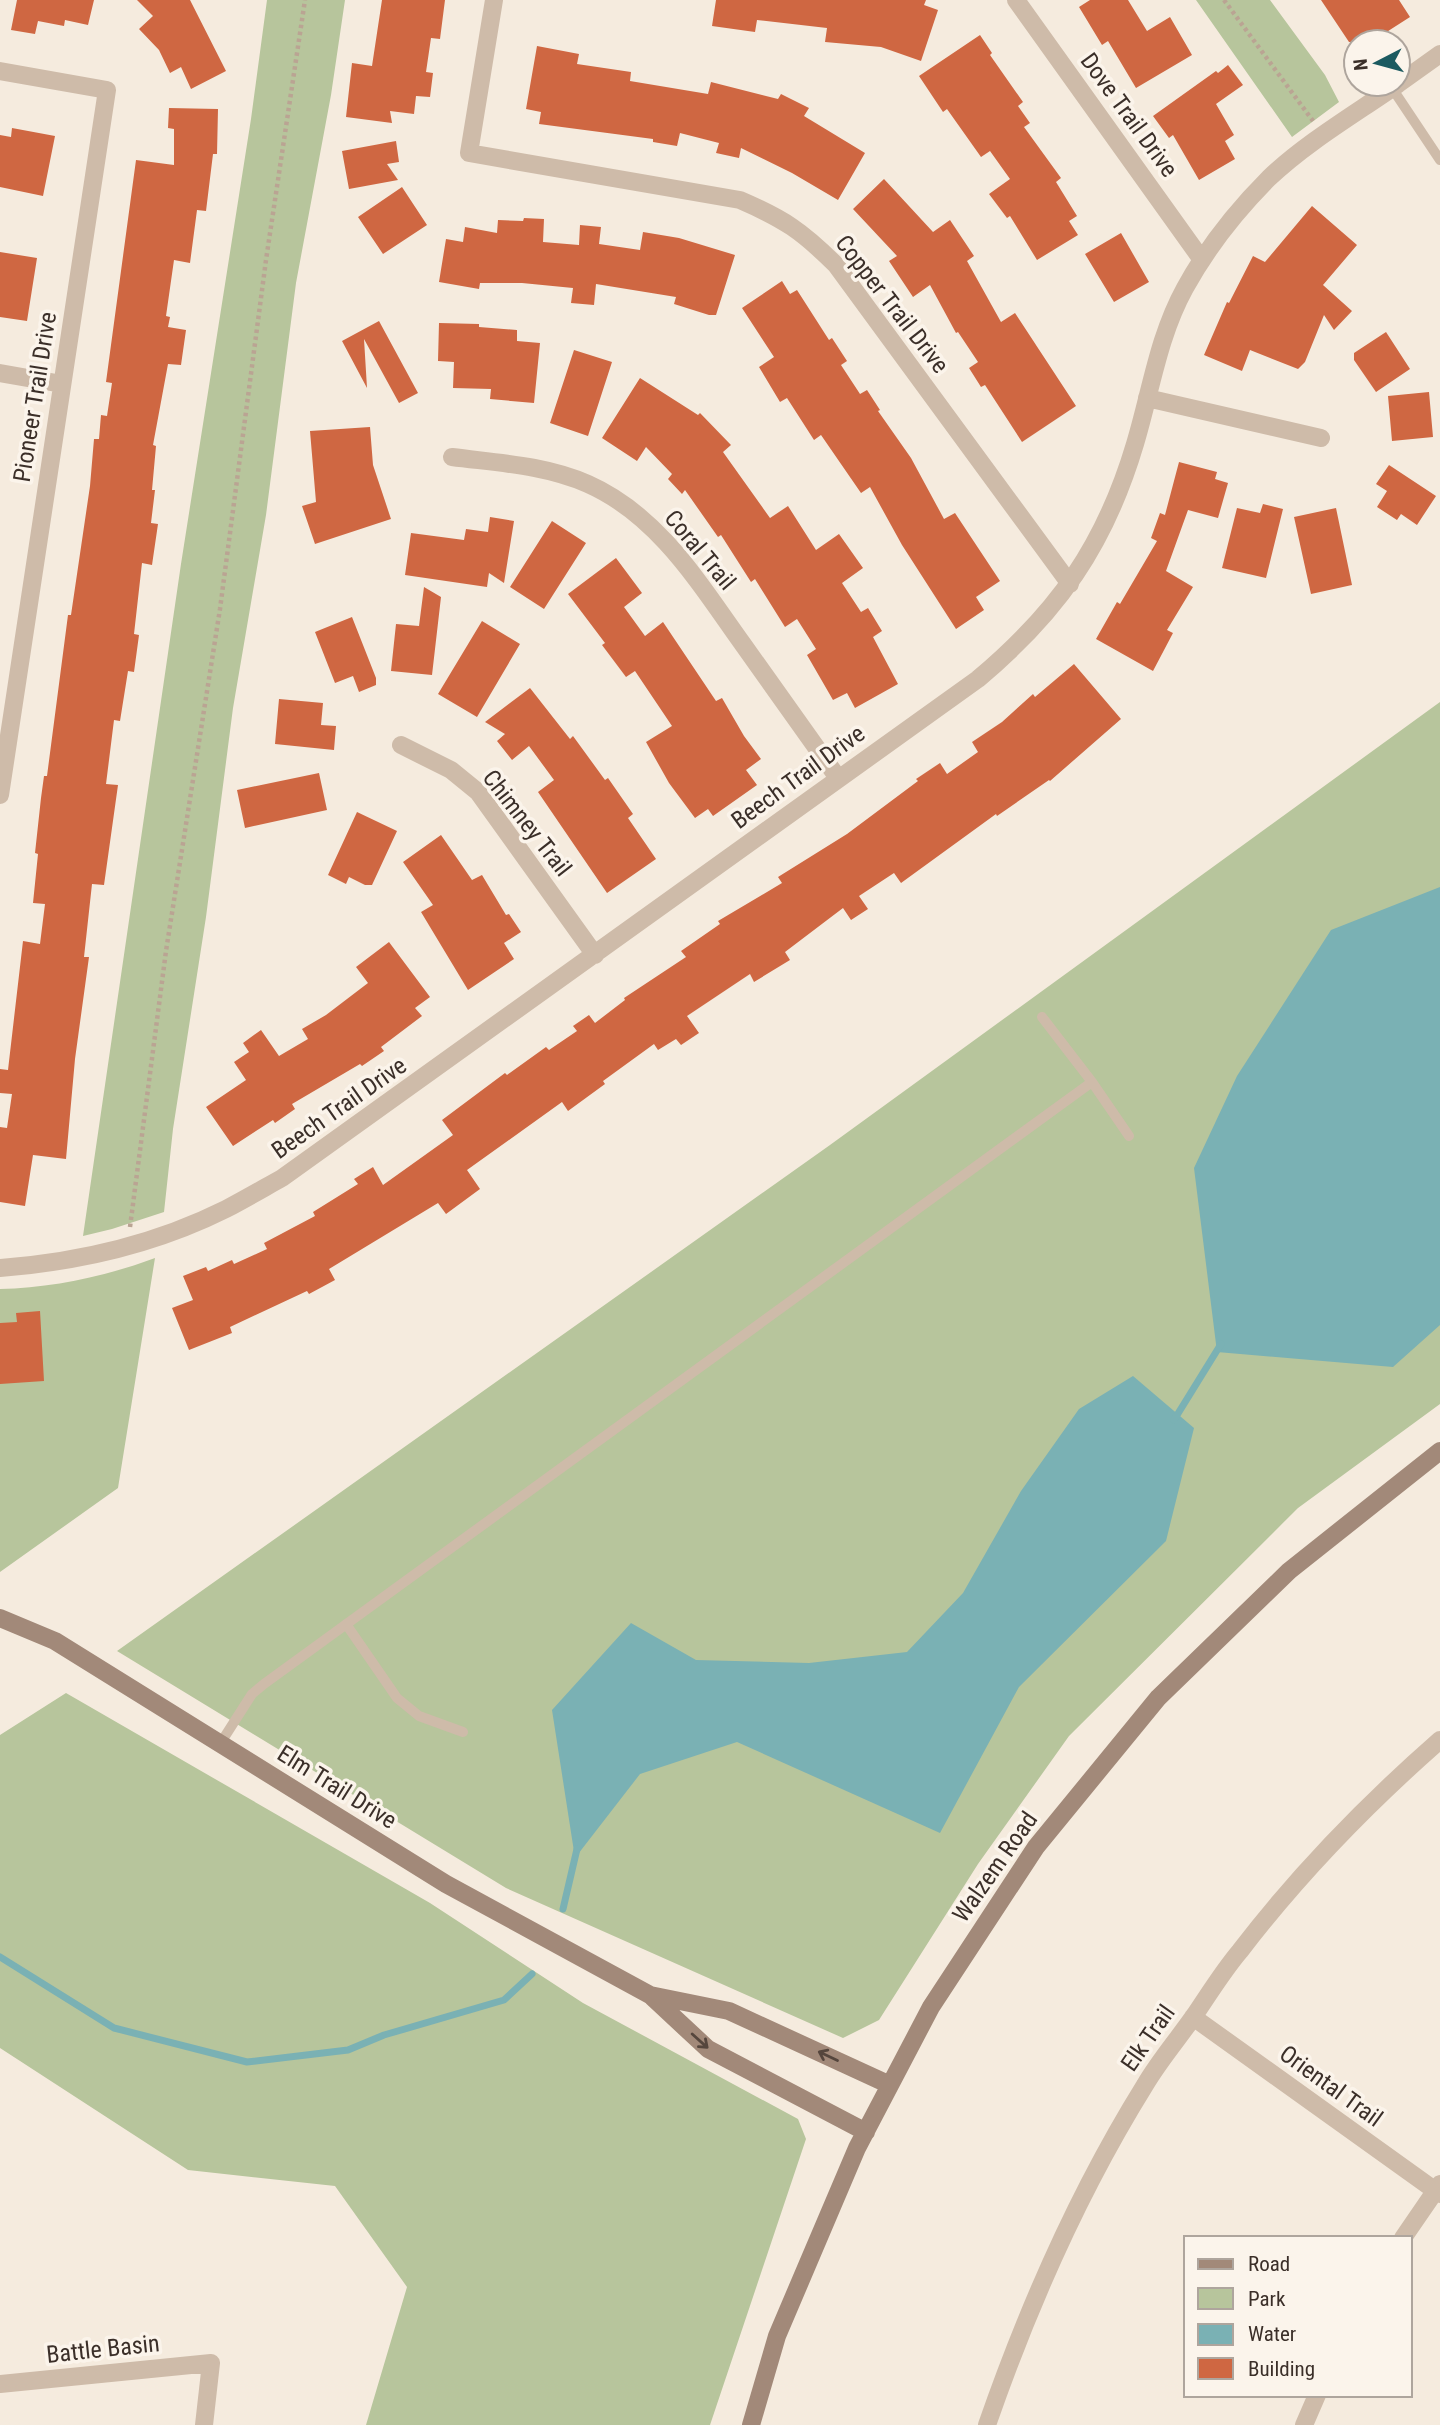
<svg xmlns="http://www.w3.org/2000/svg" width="1440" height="2425" font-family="'Roboto Condensed',sans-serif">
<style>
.green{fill:#b7c59c}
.water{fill:#7ab1b4}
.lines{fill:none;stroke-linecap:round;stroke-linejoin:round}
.stream{stroke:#7ab1b4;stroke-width:7}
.building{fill:#cf6742}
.path{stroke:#baa493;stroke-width:4.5;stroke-dasharray:3.5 3.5;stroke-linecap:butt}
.lane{stroke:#cebba9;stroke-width:10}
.street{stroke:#cebba9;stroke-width:18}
.secondary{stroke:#a28979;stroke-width:18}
.oneway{stroke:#55463d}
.labels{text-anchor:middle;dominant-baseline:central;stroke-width:7;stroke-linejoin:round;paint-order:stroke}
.street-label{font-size:24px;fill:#3b2f29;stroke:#fbf4eb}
</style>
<rect width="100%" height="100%" fill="#f5ebde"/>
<path class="green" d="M267,0h78l-14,95 -35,188 -30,232 -33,193 -27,209 -33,212 -9,83 -52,17 -29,7 98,-672 70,-445z
M1196,0h74l55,75 14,27 -47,35z
M1440,702v702l-142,104 -229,228 -91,128 -99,156 -36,18 -337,-150 -389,-237 713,-506z
M155,1258l-37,230 -118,84v-283c52,-1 107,-13 155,-31z
M66,1693l364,210 153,100 215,116 8,20 -96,286h-344l41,-138 -72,-101 -147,-16 -188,-122v-313z"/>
<path class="water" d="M1440,887v438l-47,42 -176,-15 -23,-184 43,-92 94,-146z
M1133,1376l61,52 -28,113 -147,146 -79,146 -203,-91 -97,32 -65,84 -23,-148 79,-87 65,37 113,3 98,-11 56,-59 58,-102 58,-82z"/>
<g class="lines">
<path class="stream" d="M1174,1420l47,-76
M563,1909l14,-60
M0,1957l114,71 133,34 101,-12 36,-15 120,-35 28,-26"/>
</g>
<path class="building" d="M17,0h77l-6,25 -23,-5 -1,6 -26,-5 -3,13 -24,-4z
M137,0h53l36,71 -35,18 -10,-22 -11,6 -11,-23 -20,-21 14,-13z
M382,0h63l-5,39 -9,-1 -5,34 7,1 -3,24 -14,-1 -2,18 -24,-3 2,12 -46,-6 6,-54 20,3z
M716,0h210l-2,5 14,5 -17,51 -40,-14 -56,-5 2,-14 -70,-8 -2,12 -43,-6z
M1090,0h38l19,31 23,-14 22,38 -56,33 -28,-47 -6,4 -23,-38z
M1321,0h78l11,17 -39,25h-22z
M980,35l12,18 -2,2 33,47 -5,4 12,17 -6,4 37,51 -5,4 21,34 -8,5 9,14 -41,25 -27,-44 -3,2 -18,-24 21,-15 -20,-28 -9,6 -34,-48 -4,3 -24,-36z
M537,46l42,8 -2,10 54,8 -1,9 78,13 3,-12 67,17 3,-5 28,14 -5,8 61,37 -27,47 -46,-27 -51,-25 -2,10 -23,-5 3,-10 -39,-10 -3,13 -24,-4v-3l-114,-15 2,-12 -15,-3z
M1228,65l15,20 -27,19 18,31 -9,6 10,18 -36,21 -26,-45 -4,3 -16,-22 63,-45 2,2z
M169,108l49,1 -1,45h-4l-7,57 -9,-1 -7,53 -16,-3 -8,56 4,1 -2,10 18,3 -5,35 -13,-1 -15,81 3,1 -4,44h3l-4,33 7,1 -6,41 -10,-2 -8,71 5,1 -5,37 -6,-1 -8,50 -6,-1 -8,64 12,1 -14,100 -12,-1 -8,73h5l-14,102 -9,100 -33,-4 -8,51 -25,-4v-75l7,1 5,-34 -12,-1v-24l8,1 15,-129 17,3 5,-40 -12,-1 5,-49 -3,-1 6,-55 3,-22h3l21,-161h3l19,-129 4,-47h5l2,-24 6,1 5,-33 -6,-1 30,-222 38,5v-36l-6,-1z
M12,128l43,8 -12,60 -43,-9v-52l11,2z
M396,141l3,21 -12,2 11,16 -49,9 -7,-38z
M884,179l49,53 17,-12 24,36 -7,5 34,61 14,-9 61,93 -54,36 -37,-57 -4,2 -12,-19 9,-6 -20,-30 -2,1 -26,-48 -17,12 -24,-36 8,-5 -44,-47z
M402,187l25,38 -44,29 -25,-37z
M1312,206l45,39 -34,40 29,26 -18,19 -10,-15 -19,47 -7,7 -48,-19 -8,21 -38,-16 23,-53 2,1 24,-47 12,6z
M524,218l20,1 -1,23 36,3 1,-20 21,2 -2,17 41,6 3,-18 36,6 56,17 -19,60h-7l-35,-11 2,-7 -80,-13 -2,21 -23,-2 2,-15 -51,-5h-42l-1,6 -40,-7 7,-43 17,3 2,-15 32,6 1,-13 25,1z
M1121,233l28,49 -35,20 -29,-48z
M0,252l37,6 -10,63 -27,-4z
M782,281l8,13 7,-4 32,50 3,-2 15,23 -6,4 19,29 7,-4 13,20 -2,1 33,47 33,61 11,-6 45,68 -24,16 8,13 -28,19 -54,-84 -32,-58 -9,6 -40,-58 -7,5 -27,-42 -7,4 -21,-35 15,-10 -32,-49z
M379,321l39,72 -19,10 -35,-64 3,49 -25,-47z
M439,323l40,1v3l38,3v11l23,2 -6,60 -44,-4 1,-10 -38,-1 1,-26 -16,-1z
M1386,332l24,37 -34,23 -22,-32v-7z
M574,350l38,12 -24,74 -38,-13z
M640,378l58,37 2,-2 31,32 -8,7 47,66 18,-12 28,44 23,-16 24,34 -21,15 19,29 7,-4 14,23 -9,6 25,47 -43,24 -8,-15 -14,7 -26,-45 9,-6 -19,-30 -12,8 -30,-48 -4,3 -30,-47 -3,2 -33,-47 -3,4 -14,-15 4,-5 -26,-27 -9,14 -35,-23z
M1429,392l4,45 -41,4 -4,-45z
M370,427l3,38 18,54 -76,25 -13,-38 14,-4 -6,-71z
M1179,462l38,10 -2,7 13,4 -10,35 -30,-8 -22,61 27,16 -26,43 6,3 -20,38 -57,-32 21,-37 3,2 37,-63 -6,-3 9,-25 5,2z
M1389,465l47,31 -19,29 -16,-11 -4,6 -20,-13 10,-16 -11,-7z
M1263,504l20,5 -17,69 -44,-10 15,-60 23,5z
M1336,508l16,77 -41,9 -17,-77z
M490,517l24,4 -10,62 -15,-10 -2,14 -82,-12 6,-42 53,7 2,-11 22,3z
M552,521l34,22 -42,66 -34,-22z
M616,558l26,35 -18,14 21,29 18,-14 53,79 6,-3 22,38 17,23 -15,11 11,15 -44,31 -5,-7 -13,9 -26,-35 -23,-41 26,-16 -37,-55 -9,6 -24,-32 3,-2 -37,-49z
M424,587l17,10 -9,78 -41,-4 5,-47 23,2z
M352,617l24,61v7l-17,7 -6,-16 -18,7 -20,-51z
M482,621l38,23 -43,73 -39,-23z
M1074,664l47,55 -71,62 -1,-1 -52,36 -1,-2 -95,69 -7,-10 -35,23 9,13 -17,11 -8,-12 -58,44 5,8 -36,22 -4,-8 -63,42 12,17 -18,12 -5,-6 -18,11 -4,-6 -51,37 2,3 -37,27 -6,-9 -95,68 13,19 -34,25 -8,-11 -109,66 6,11 -26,14 -2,-3 -77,36 2,6 -43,17 -17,-42 21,-8 -10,-24 23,-9 2,4 24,-11 2,4 33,-15 -3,-6 51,-27 -2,-4 45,-28 -4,-5 19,-12 10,18 70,-50 -11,-15 63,-47 2,2 39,-28 3,3 28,-19 -4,-5 16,-11 6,8 30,-23 -1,-2 62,-41 -5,-6 39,-27 -2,-3 64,-38 -4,-6 69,-43 71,-53 -2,-2 24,-16 7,11 31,-22 -6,-10 30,-20 31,-28 2,3z
M530,688l40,51 3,-3 32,44 3,-2 25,36 -5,4 28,41 -49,34 -69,-101 16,-12 -25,-34 -17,14 -15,-19 8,-7 -20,-12z
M279,699l44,4 -2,22 15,1 -2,24 -59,-6z
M319,773l8,37 -82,18 -8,-38z
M357,812l40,19 -25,54h-7l-16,-8 -3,7 -18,-9z
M441,835l31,45 10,-5 24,40 3,-1 12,18 -17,11 10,16 -46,31 -47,-78 12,-7 -30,-43z
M389,942l41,55 -15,11 7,8 -41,31 3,4 -22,15 -2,-2 -68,40 3,5 -20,14 -2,-3 -40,26 -27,-39 40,-27 -12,-18 15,-10 -6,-9 18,-13 18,26 29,-17 -6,-10 24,-14 42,-32 -12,-16z
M40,1311l4,70 -44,3v-61l17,-1 -1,-9z"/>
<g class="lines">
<path class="path" d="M1224,0l89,121
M130,1227l36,-276 54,-342 46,-349 39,-260"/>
<path class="lane" d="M1392,88l48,72
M1092,1082l37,54
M346,1624l51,74 22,18 44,16
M220,1744l32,-50 12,-10 828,-602 -50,-65"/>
<path class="street" d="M494,0l-25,153 271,47c44,19 62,31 96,65l234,319
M1016,0l186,260
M0,71l107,19 -107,705
M1398,84l42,-30
M0,373l62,11
M1147,398l174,40
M452,457c46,6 93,8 136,27 70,31 111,99 154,159 32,45 64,90 96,135
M401,745l50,25 27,22 117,163
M0,1268c78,-6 156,-24 226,-59 19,-10 38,-21 56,-31l696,-499c80,-67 127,-134 157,-235 16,-53 23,-107 50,-156 22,-40 52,-78 84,-110 38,-36 86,-64 129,-94
M1193,2017l247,177
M1403,2238l37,-54
M0,2384l211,-21 -7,62
M987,2425c41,-118 92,-234 158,-340 14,-24 33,-46 49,-69 15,-22 29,-45 46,-65 59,-77 127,-147 200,-211
M1304,2425l13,-30"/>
<path class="secondary" d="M0,1618l55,23 391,243 204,111 58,54 158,83
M650,1995l79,16 161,74
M751,2425l26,-89 80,-188 74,-141 105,-160 122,-149 131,-127 151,-120"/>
</g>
<defs><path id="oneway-shaft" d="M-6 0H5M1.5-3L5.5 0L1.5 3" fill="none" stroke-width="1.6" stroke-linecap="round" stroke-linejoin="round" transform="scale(1.75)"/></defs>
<g class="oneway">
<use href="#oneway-shaft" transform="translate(700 2041) rotate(42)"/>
<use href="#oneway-shaft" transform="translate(828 2056) rotate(-155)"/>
</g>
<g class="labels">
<g class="street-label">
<text transform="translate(1129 115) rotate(54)">Dove Trail Drive</text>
<text transform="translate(892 304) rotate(52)">Copper Trail Drive</text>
<text transform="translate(35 397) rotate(-81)">Pioneer Trail Drive</text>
<text transform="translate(700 550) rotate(50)">Coral Trail</text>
<text transform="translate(798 777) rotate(-36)">Beech Trail Drive</text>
<text transform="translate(527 823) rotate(52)">Chimney Trail</text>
<text transform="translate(339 1108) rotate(-35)">Beech Trail Drive</text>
<text transform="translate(337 1787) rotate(32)">Elm Trail Drive</text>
<text transform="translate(995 1867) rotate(-55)">Walzem Road</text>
<text transform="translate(1148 2038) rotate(-55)">Elk Trail</text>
<text transform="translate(1331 2086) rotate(36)">Oriental Trail</text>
<text transform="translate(103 2349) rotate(-6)">Battle Basin</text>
</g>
</g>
<rect x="1184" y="2236" width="228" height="161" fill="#fbf4eb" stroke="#aea59d" stroke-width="2"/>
<rect x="1198" y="2259" width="35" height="10" fill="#a28979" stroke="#aea59d" stroke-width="2"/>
<text x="1248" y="2271" font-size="21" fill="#3b2f29">Road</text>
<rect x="1198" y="2288" width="35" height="21" fill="#b7c59c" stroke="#aea59d" stroke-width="2"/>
<text x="1248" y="2306" font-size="21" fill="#3b2f29">Park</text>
<rect x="1198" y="2324" width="35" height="21" fill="#7ab1b4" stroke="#aea59d" stroke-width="2"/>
<text x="1248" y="2341" font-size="21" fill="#3b2f29">Water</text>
<rect x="1198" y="2358" width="35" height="21" fill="#cf6742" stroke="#aea59d" stroke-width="2"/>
<text x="1248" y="2376" font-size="21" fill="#3b2f29">Building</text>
<g transform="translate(1377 63) rotate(264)"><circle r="33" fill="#fbf4eb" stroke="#aea59d" stroke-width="2"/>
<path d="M0-5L12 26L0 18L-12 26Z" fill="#1b5a60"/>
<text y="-10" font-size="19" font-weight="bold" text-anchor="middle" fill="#3b2f29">N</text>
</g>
</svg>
